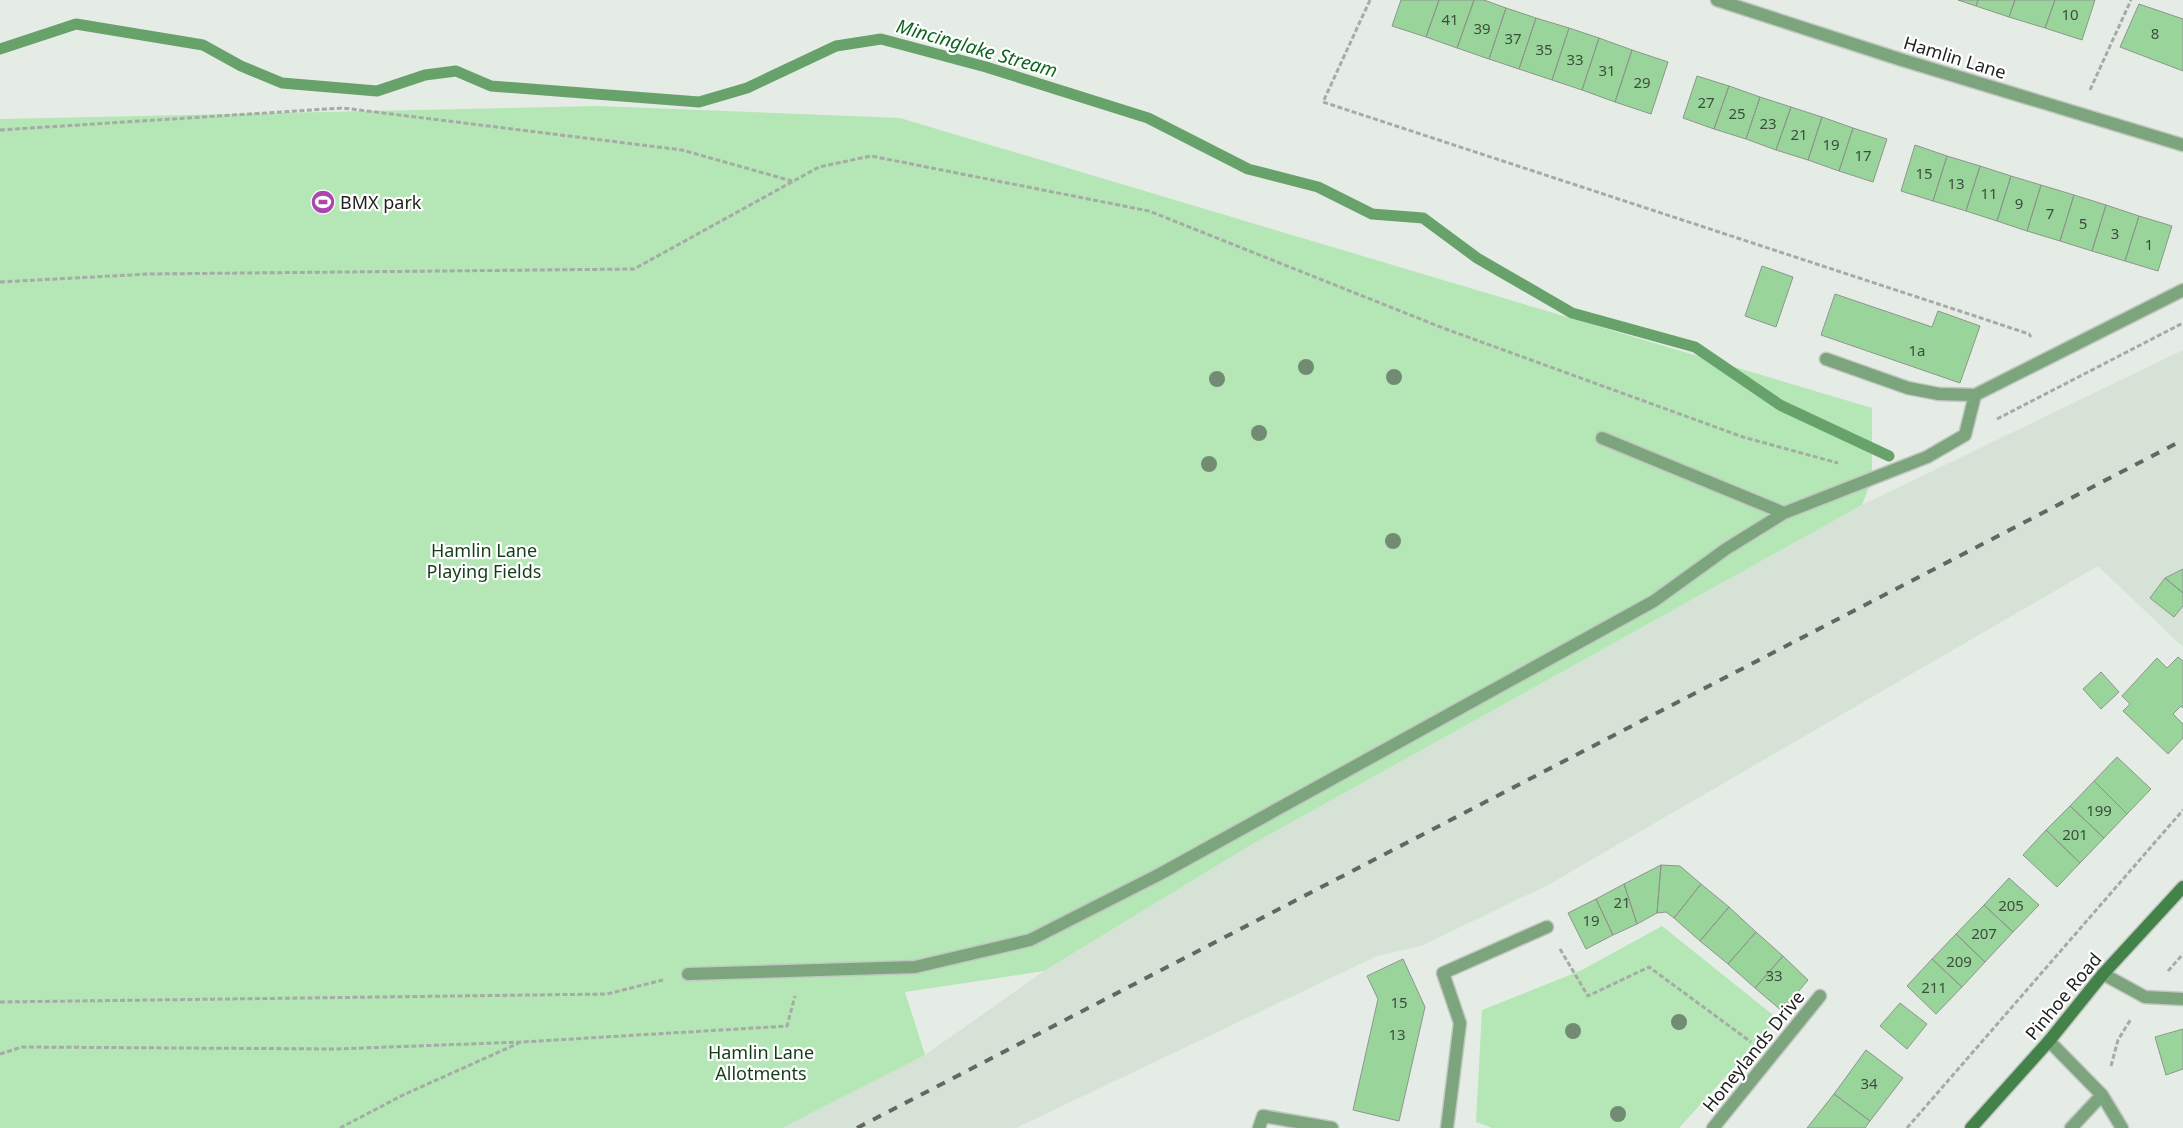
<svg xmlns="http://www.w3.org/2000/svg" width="2183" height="1128" font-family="'Noto Sans',sans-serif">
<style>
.built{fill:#d5e2d5}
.green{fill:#b4e7b5}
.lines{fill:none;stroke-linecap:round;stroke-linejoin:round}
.stream{stroke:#68a26b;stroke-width:11}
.building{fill:#99d59b;stroke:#8e958e}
.lane-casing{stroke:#c1c7c1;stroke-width:15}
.street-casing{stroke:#c1c7c1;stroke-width:15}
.secondary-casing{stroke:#c1c7c1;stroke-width:15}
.path{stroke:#a5aba5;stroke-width:3;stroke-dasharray:5 2.5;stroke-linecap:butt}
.lane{stroke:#7ca57d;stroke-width:12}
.street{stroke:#7ca57d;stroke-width:12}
.secondary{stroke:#438248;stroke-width:12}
.rail{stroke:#636763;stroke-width:4;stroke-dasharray:9 9;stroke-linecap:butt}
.tree{fill:#728c74}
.labels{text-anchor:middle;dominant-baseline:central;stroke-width:4.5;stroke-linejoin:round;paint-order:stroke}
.number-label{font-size:15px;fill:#3c4d3c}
.street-label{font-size:18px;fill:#1d201d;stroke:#fff}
.poi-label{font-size:18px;fill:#1d201d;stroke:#fff;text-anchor:start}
.park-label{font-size:18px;fill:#133d18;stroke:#fff}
.water-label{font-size:19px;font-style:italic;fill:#0d651f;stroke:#fff}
</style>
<rect width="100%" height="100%" fill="#e5ece5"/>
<path class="built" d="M2183,350v297l-85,-81 -550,319 -127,61 -44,10 -361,172h-234l143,-73 119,-84 205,-125 613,-341z"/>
<path class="green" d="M598,106l302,12 972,290v71l-10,26 -613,341 -205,125 -139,21 20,63 -143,73h-782v-1009z
M1662,926l116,93 -99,109h-187l-16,-6 6,-112 100,-40z"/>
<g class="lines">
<path class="stream" d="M0,49l76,-25 127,21 38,21 41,17 95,8 48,-16 31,-4 35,15 208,16 48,-14 89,-42 45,-7 105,28 162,51 100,51 70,18 54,27 51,4 54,40 95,55 123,34 85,58 109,51"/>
</g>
<path class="building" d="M1401,0h38l-13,37 -34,-11z
M1439,0h35l-17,48 -31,-11z
M1474,0h10l22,8 -17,51 -32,-11z
M1958,0h20l-2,6z
M1978,0h37l-6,17 -33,-11z
M2015,0h40l-10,28 -36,-11z
M2055,0h40l-13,40 -37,-12z
M2139,4l44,15v52l-63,-24z
M1506,8l30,10 -17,51 -30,-10z
M1536,18l33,10 -17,52 -33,-11z
M1569,28l30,10 -17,52 -30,-10z
M1599,38l33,12 -17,52 -33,-12z
M1632,50l36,12 -17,52 -36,-12z
M1697,76l32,10 -15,43 -31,-11z
M1729,86l31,11 -14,42 -32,-10z
M1760,97l31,10 -15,43 -30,-11z
M1791,107l31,10 -14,43 -32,-10z
M1822,117l31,11 -14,43 -31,-11z
M1853,128l34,11 -14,43 -34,-11z
M1915,145l32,11 -14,45 -32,-10z
M1947,156l33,10 -14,45 -33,-10z
M1980,166l31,10 -14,45 -31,-10z
M2011,176l30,9 -14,46 -30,-10z
M2041,185l33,10 -14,46 -33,-10z
M2074,195l32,10 -14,46 -32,-10z
M2106,205l33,11 -14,45 -33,-10z
M2139,216l33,10 -14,45 -33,-10z
M1762,266l31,11 -17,50 -31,-11z
M1835,294l97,33 6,-16 42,15 -20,57 -139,-48z
M2183,569v24l-18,-15z
M2165,578l18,15v13l-9,11 -24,-19z
M2178,657l5,4v47l-2,-2 -8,8 10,10v14l-15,16 -45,-43 7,-7 -8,-8 35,-38 10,10z
M2101,672l18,20 -18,17 -18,-20z
M2117,757l34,32 -24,25 -33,-33z
M2094,781l33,33 -23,24 -34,-32z
M2070,806l34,32 -24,25 -34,-33z
M2046,830l34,33 -23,24 -34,-32z
M1661,865l19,1 21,18 -27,34 -8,-6 -9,1z
M1661,865l-4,48 -20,11 -13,-40z
M2009,878l30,27 -26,27 -29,-27z
M1624,884l13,40 -24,11 -17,-36z
M1701,884l28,23 -29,34 -26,-23z
M1596,899l17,36 -27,14 -18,-36z
M1984,905l29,27 -28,30 -29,-28z
M1729,907l27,25 -28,32 -28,-23z
M1756,932l27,24 -28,32 -27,-24z
M1956,934l29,28 -23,25 -30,-28z
M1783,956l25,24 -26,31 -27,-23z
M1403,959l22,48 -26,114 -46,-11 25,-111 -11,-23z
M1932,959l30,28 -26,27 -29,-28z
M1900,1003l27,21 -20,25 -27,-23z
M2183,1029v40l-17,6 -11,-38z
M1866,1050l37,28 -33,43 -36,-27z
M1834,1094l36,27 -5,7h-58z"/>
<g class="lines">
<g class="lane-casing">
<path id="lane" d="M1602,438l182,75
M688,974l227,-7 115,-27 130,-66 494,-273 72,-52 58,-36 143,-56 38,-22 10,-40 -36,-1 -31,-6 -82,-29
M2103,974l42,23 38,2
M1259,1128l4,-12 69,12"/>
</g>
<g class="street-casing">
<path id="street" d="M1717,0l182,59 284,86
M1975,395l208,-105
M2049,1041l53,54 20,33
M1447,1128l13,-105 -17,-50 104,-46
M1713,1128l107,-132
M2071,1128l31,-33"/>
</g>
<g class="secondary-casing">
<path id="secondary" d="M1971,1128l78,-87 54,-67 80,-87"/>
</g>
<path class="path" d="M1370,0l-47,102 655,215 51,17 2,3
M2090,90l41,-90
M0,130l343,-22 339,42 110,31
M0,282l149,-8 485,-5 185,-102 52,-11 278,55 294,117 300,109 95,26
M1997,419l186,-96
M1560,949l28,47 61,-29 102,75
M2168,971l15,-17
M0,1002l607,-8 56,-14
M0,1054l22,-7 314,2 186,-7 265,-16 8,-30
M2111,1066l7,-26 13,-21
M340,1128l63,-33 116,-52
M1907,1128l276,-318"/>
<use href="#lane" class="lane"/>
<use href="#street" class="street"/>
<use href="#secondary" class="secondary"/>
<path class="rail" d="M857,1128l1326,-688"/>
</g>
<g class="tree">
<circle cx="1306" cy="367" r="8"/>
<circle cx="1394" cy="377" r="8"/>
<circle cx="1217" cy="379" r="8"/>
<circle cx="1259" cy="433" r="8"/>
<circle cx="1209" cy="464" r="8"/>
<circle cx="1393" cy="541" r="8"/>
<circle cx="1679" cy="1022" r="8"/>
<circle cx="1573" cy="1031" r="8"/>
<circle cx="1618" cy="1114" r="8"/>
</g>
<defs>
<g id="stadium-disc" transform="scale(1.25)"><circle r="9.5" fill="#a947af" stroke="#fff"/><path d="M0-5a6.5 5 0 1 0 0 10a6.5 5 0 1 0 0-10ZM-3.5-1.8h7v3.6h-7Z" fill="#fff"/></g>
</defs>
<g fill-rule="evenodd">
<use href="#stadium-disc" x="323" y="202"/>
</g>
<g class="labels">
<g class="number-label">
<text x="2070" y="14">10</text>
<text x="1450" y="19">41</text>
<text x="1482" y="28">39</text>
<text x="2155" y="33">8</text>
<text x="1513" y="38">37</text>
<text x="1544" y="49">35</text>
<text x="1575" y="59">33</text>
<text x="1607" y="70">31</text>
<text x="1642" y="82">29</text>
<text x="1706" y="102">27</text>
<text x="1737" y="113">25</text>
<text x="1768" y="123">23</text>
<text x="1799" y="134">21</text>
<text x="1831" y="144">19</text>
<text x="1863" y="155">17</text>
<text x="1924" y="173">15</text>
<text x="1956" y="183">13</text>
<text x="1989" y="193">11</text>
<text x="2019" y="203">9</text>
<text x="2050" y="213">7</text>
<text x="2083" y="223">5</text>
<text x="2115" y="233">3</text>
<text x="2149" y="244">1</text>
<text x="1917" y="350">1a</text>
<text x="2099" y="810">199</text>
<text x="2075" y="834">201</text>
<text x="1622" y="902">21</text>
<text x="2011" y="905">205</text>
<text x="1591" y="920">19</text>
<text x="1984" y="933">207</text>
<text x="1959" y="961">209</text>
<text x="1774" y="975">33</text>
<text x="1934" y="987">211</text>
<text x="1399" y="1002">15</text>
<text x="1397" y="1034">13</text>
<text x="1869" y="1083">34</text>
</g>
<g class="street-label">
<text transform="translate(1955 57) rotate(17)">Hamlin Lane</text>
<text transform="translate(2063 996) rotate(-50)">Pinhoe Road</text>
<text transform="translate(1753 1051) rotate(-51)">Honeylands Drive</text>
</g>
<g class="poi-label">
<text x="340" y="202">BMX park</text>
</g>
<g class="park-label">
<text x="484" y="550">Hamlin Lane<tspan x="484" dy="21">Playing Fields</tspan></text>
<text x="761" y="1052">Hamlin Lane<tspan x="761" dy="21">Allotments</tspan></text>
</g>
<g class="water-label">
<text transform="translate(977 48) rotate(16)">Mincinglake Stream</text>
</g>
</g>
</svg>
